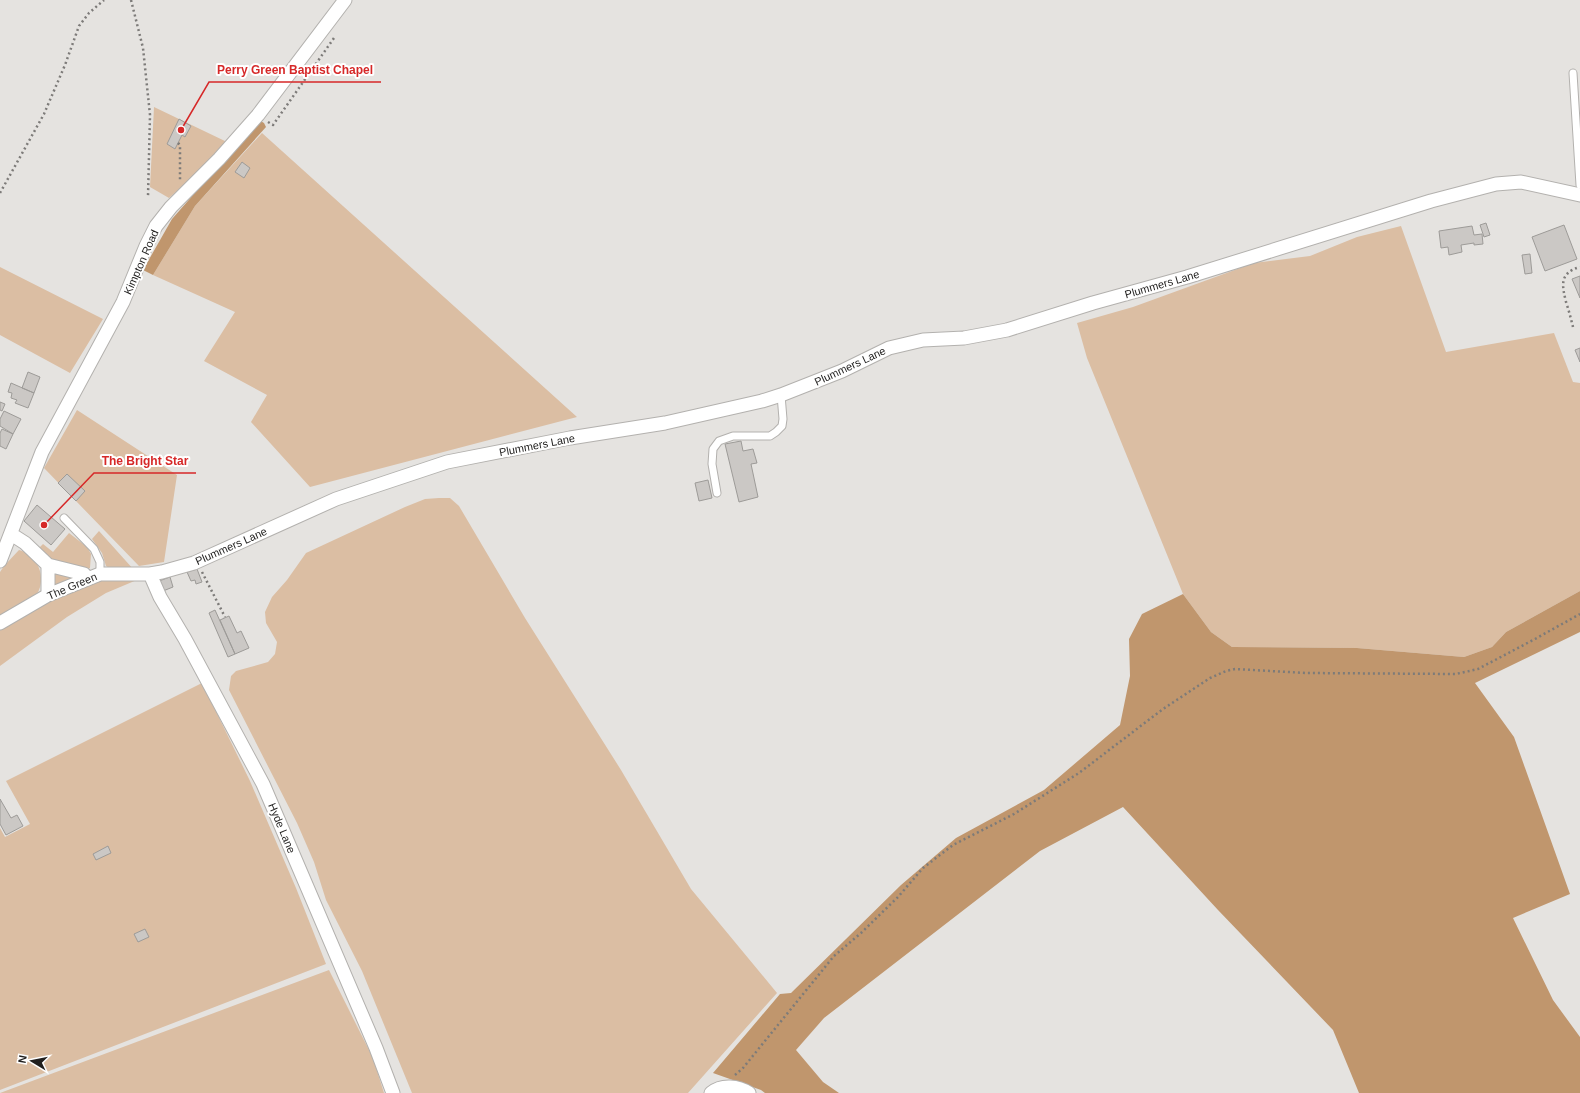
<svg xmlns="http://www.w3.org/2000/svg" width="1580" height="1093" font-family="Arial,sans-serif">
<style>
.green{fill:#dbbea3}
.forest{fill:#c0966d}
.building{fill:#cbc8c5;stroke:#9d9b98}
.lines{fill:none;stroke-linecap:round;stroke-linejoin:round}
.service-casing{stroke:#b3b1ae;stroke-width:9}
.minor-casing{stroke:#b3b1ae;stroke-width:15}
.path{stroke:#7d7b79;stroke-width:2.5;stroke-dasharray:2 3;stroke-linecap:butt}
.service{stroke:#fff;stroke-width:7}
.minor{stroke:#fff;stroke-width:13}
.labels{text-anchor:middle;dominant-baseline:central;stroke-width:4;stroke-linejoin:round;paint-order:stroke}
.street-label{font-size:11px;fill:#201f1e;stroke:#fff}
.leader{fill:none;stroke:#d62828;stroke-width:1.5}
.callout-dot{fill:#d62828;stroke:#fff;stroke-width:1.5}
.callout-label{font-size:12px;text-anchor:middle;font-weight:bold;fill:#d62828;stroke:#fff;stroke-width:4;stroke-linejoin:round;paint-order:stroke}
</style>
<rect width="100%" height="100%" fill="#e5e3e0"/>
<path class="green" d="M154,107l73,35 -22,24 -36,32 -19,-11z
M262,133l315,284 -267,70 -59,-65 16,-27 -63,-34 31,-49 -82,-37 42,-69z
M1401,226l45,126 108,-19 19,49 7,1v208l-74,41 -14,15 -28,10 -107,-9 -125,-1 -21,-15 -28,-38 -96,-236 -10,-35 56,-16 121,-44 56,-7 47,-19z
M0,267l103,52 -33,54 -70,-38z
M77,410l100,65 -13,87 -25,4 -95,-98z
M439,498h11l9,8 66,112 96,152 70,119 86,104 -89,100h-276l-50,-122 -36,-71 -12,-38 -17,-39 -68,-133 2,-14 5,-5 32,-9 7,-8 2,-12 -11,-19 -1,-11 7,-15 15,-17 19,-27 99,-46 20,-8z
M99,531l35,39 -23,-1 -5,-3 -4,-13 -10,-14z
M69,533l18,14 4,7 -1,14 -5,2 -31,-8 -15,-14 4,-4 10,8z
M19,550c19,5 28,27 18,44l-37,23v-45l4,-6z
M57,573l17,5 -20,9v-11z
M144,577l-38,16 -39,24 -67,49v-38l50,-28 49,-19z
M202,683l48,98 46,107 30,76 -326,126v-262l5,9 25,-13 -24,-43z
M329,970l44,88 11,35h-384z"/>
<path class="forest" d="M259,120l5,3 2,4 -71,79 -42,69 -10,-5 29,-51z
M1580,591v41l-105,51 39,54 56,157 -57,24 40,82 27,37v56h-221l-26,-63 -115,-120 -95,-103 -83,44 -216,167 -28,32 27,32 16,11h-74l-4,-3 -48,-17 67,-79 11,-1 110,-108 55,-47 88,-48 76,-65 10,-49 -1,-37 13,-25 41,-20 28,38 21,15 125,1 107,9 28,-10 14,-15z"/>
<path class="building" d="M179,119l12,7 -6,11 -3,-2 -7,14 -8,-5z
M242,162l8,6 -6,10 -9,-6z
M1486,223l4,12 -6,2 -4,-12z
M1564,225l13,34 -32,12 -13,-34z
M1472,226l2,9 8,-1 1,10 -9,1v-2l-13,2 1,7 -13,3 -1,-8 -7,1 -2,-17z
M1530,254l2,19 -7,1 -3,-19z
M1580,276v22l-8,-19z
M1580,348v14l-5,-12z
M28,372l12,5 -6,16 -12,-5z
M11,383l23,10 -6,15 -13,-5 2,-3 -6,-2 1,-5 -4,-1z
M0,402l5,2 -3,7 -2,-1z
M4,411l17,8 -8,15 -13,-8v-7z
M2,429l11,5 -7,15 -6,-3v-13z
M741,441l2,10 10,-2 4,14 -6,1 7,33 -19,5 -14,-58z
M67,474l18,17 -9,10 -18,-18z
M708,480l4,18 -13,3 -4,-18z
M37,505l28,24 -14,16 -27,-24z
M197,569l5,13 -6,2 -1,-4 -4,1 -4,-9z
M170,577l3,10 -10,4 -4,-10z
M215,610l20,44 -7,3 -19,-44z
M229,616l8,17 4,-2 8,17 -14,6 -15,-34z
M0,799l11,19 6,-3 6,11 -17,9 -6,-11z
M108,846l3,7 -15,7 -3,-6z
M145,929l4,8 -11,5 -4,-8z"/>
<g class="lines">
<g class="service-casing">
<path id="service" d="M1573,73l7,112
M717,493l-5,-29 1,-15 6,-8 14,-5h37l6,-4 6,-6 1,-7 -2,-24
M64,518l30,31 6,13v12"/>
</g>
<g class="minor-casing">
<path id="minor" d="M11,534l14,9 23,22 36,9 4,5
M0,561l42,-109 81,-150 23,-56 10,-20 15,-19 48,-48 39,-44 87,-115
M48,565v30
M150,574l10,23 25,42 78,145 113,264 17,45
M0,623l48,-28 52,-21h50l12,-2 32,-9 142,-64 111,-37 123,-24 95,-15 97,-22 19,-6 61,-24 47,-23 34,-8 41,-2 43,-8 86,-27 94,-26 244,-76 65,-17 25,-2 59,13
M711,1093c11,-9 27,-7 38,0"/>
</g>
<path class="path" d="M131,0l12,48 7,67 -2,82
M268,122l5,3 61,-87
M178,143l2,2v35
M0,193l44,-79 21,-49 14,-39 10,-13 15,-13
M1573,327c-2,-8 -4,-16 -7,-25 -4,-17 -7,-29 14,-35
M202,572l23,45
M735,1075l8,-7 91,-112 27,-23 37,-36 25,-29 30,-23 61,-31 65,-41 84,-64 47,-31 16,-7 9,-2 71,4 150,1 22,-5 57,-30 45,-25"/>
<use href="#service" class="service"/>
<use href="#minor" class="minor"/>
</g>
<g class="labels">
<g class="street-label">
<text transform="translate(141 262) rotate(-66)">Kimpton Road</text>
<text transform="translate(1162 284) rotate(-16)">Plummers Lane</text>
<text transform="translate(850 366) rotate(-25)">Plummers Lane</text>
<text transform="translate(537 445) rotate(-11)">Plummers Lane</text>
<text transform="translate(231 546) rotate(-24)">Plummers Lane</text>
<text transform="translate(72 586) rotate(-23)">The Green</text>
<text transform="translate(282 828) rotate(67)">Hyde Lane</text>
</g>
</g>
<path class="leader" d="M181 130L209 82H381M44 525L94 473H196"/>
<g class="callout-dot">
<circle cx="181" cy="130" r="4"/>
<circle cx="44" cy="525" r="4"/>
</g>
<g class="callout-label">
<text x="295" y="74">Perry Green Baptist Chapel</text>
<text x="145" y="465">The Bright Star</text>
</g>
<g transform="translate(32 1061) rotate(280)" stroke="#ffffff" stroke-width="3" paint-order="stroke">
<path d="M0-3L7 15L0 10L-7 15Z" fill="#201f1e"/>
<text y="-6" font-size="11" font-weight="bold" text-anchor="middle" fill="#201f1e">N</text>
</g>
</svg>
